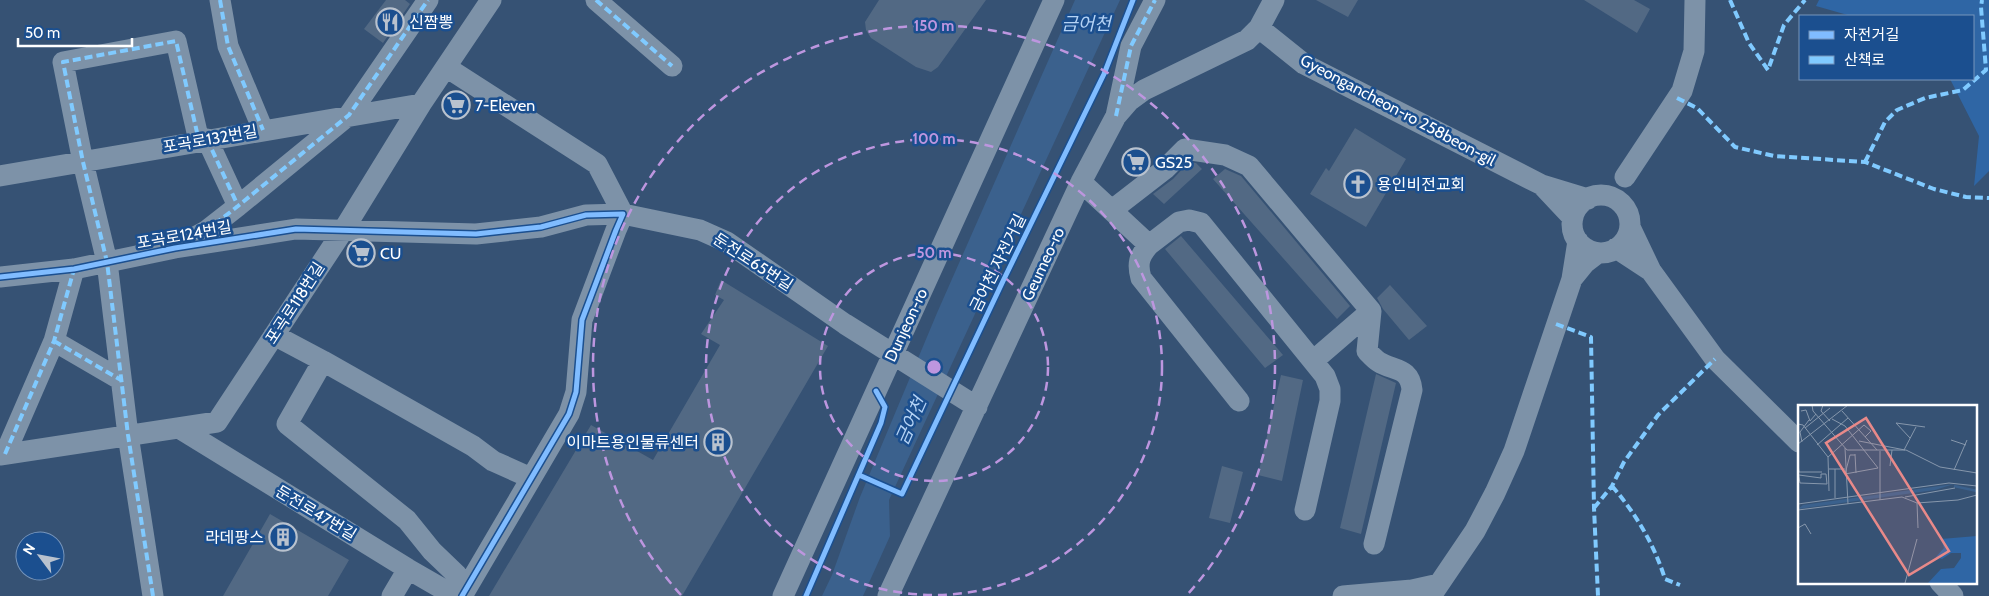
<svg xmlns="http://www.w3.org/2000/svg" width="1989" height="596" font-family="Cabin,'Noto Sans KR',sans-serif">
<style>
.green{fill:#2f66a5}
.water{fill:#3b618d}
.building{fill:#526984}
.lines{fill:none;stroke-linecap:round;stroke-linejoin:round}
.minor{stroke:#7d92a8;stroke-width:21}
.quiet{stroke:#80caff;stroke-width:4;stroke-dasharray:8 4;stroke-linecap:butt}
.cycleway-casing{stroke:#1b4f8f;stroke-width:8}
.cycleway{stroke:#80bcff;stroke-width:5}
.ring{fill:none;stroke:#bd96df;stroke-width:2.5;stroke-dasharray:9 6}
.labels{text-anchor:middle;dominant-baseline:central;stroke-width:5;stroke-linejoin:round;paint-order:stroke}
.poi-label{font-size:16px;fill:#fff;stroke:#1b4f8f;text-anchor:start}
.street-label{font-size:16px;fill:#fff;stroke:#1b4f8f}
.water-label{font-size:18px;font-style:italic;fill:#b5d3f5;stroke:#1b4f8f}
.inset-river{fill:none;stroke:#3b618d;stroke-width:2.5}
.inset-road{fill:none;stroke:#8697ac;stroke-width:1}
.view{fill:#e88989;fill-opacity:0.15;stroke:#e88989;stroke-width:2.5}
.inset-edge{fill:none;stroke:#fff;stroke-width:2.5}
.centre{fill:#bd96df;stroke:#1b4f8f;stroke-width:2.5}
.ring-label{font-size:15px;text-anchor:middle;font-weight:bold;fill:#bd96df;stroke:#1b4f8f;stroke-width:5;stroke-linejoin:round;paint-order:stroke}
</style>
<rect width="100%" height="100%" fill="#365274"/>
<path class="green" d="M1819,0h170v171l-15,15 5,-50 -29,-57h23v-63h-122l-35,-10z"/>
<path class="water" d="M1075,0h45l-231,500 1,36 -27,60h-41l10,-21 28,-78 77,-184z"/>
<path class="building" d="M386,0h19l5,4 -27,39 -19,-14z
M879,0h107l-48,67 -7,5 -15,-5 -45,-29 -5,-8 -1,-8z
M1316,0h42l-10,17z
M1584,0h50l16,9 -13,24z
M1355,128l51,31 -40,68 -56,-33 16,-26 3,3z
M1189,162l7,1 6,6 -38,35 -11,-10 20,-15z
M1225,169l16,7 109,130 -13,13 -124,-140z
M1181,236l102,119 -18,13 -100,-119z
M721,280l107,66 -146,250h-193l102,-171 62,35 67,-115 -19,-11 23,-34 -9,-5z
M1390,285l37,41 -18,14 -26,-31 -6,-11z
M1376,374l20,9 -35,151 -21,-6z
M1281,375l22,5 -21,101 -24,-6z
M1222,466l21,6 -13,51 -21,-5z
M270,514l79,46 -21,36h-105z"/>
<g class="lines">
<path class="minor" d="M220,0l8,46 35,84
M596,0l76,66
M1259,28l45,36 238,121
M446,67l151,97 26,50 77,16 27,12 118,82 132,83
M1116,116l15,-70 24,-46
M207,139l31,67
M0,176l421,-72
M1625,177l57,-86 12,-40 1,-51
M1081,182l68,63c-10,11 -12,19 -8,33l98,123
M1572 224a29 29 0 1 1 58 0a29 29 0 1 1-58 0Z
M1112,210l53,-41 20,-20 40,6 24,11 122,145 -4,40c4,4 7,8 12,11 15,9 31,5 33,28l-38,154
M1573,218l-31,-33 46,14
M1578,241l-6,38 13,-16 13,-10
M186,242l20,-11 32,-25 111,-91 79,-115
M1149,245l30,-23 10,-2 12,3 124,153 5,13v12l-25,109
M1616,248l35,23 -21,-44
M1651,271l64,88 84,83
M0,277l74,-8 101,-21 121,-19 180,5 65,-7 45,-12 37,-1 -7,16 -34,90 -6,72 -7,22 -107,182
M274,335l49,26 150,85 20,15 38,17
M54,341l67,39
M323,361l-36,63 120,96 25,31 25,24 3,21
M1313,361l58,-50
M179,428l229,141 47,27
M5,454l49,-113 20,-72
M0,455l217,-33 127,-193 77,-125 70,-104
M1940,582l13,14
M153,596l-25,-161 -21,-173 -24,-100 -20,-100 113,-21 23,100
M392,596l16,-27
M783,596l271,-596
M888,596l193,-414 35,-66 13,-15 15,-11 103,-50 12,-12 15,-28
M1343,596l69,-6 27,-6
M1431,596l44,-65 20,-38 19,-42 58,-172"/>
<path class="quiet" d="M220,0l8,46 35,84
M596,0l76,66
M1730,0l19,43 19,27 16,-45 21,-25
M1677,98l20,10 38,39 39,9 91,6 69,27 32,8 23,1
M1116,116l15,-70 24,-46
M207,139l31,67
M1865,162l20,-40 12,-12 28,-12 38,-8 23,-20 -5,-63 1,-7
M184,243l22,-12 32,-25 111,-91 79,-115
M1556,324l35,13 3,171 4,88
M54,341l67,39
M5,454l49,-113 20,-72
M1612,486c24,28 42,58 53,93l15,6
M1594,508l18,-22 12,-24 34,-47 57,-56
M153,596l-25,-161 -21,-173 -24,-100 -20,-100 113,-21 23,100"/>
<g class="cycleway-casing">
<path id="cycleway" d="M0,277l74,-8 101,-21 121,-19 180,5 65,-7 45,-12 37,-1 -7,16 -34,90 -6,72 -7,22 -107,182
M859,475l43,19 102,-215 100,-205 29,-74
M806,596l75,-173 4,-16 -9,-16"/>
</g>
<use href="#cycleway" class="cycleway"/>
</g>
<g class="ring">
<circle cx="934" cy="367" r="114"/>
<circle cx="934" cy="367" r="228"/>
<path d="M681 595A341 341 0 1 1 1187 595"/>
</g>
<defs>
<g id="restaurant-ring" transform="scale(1.4375)"><circle r="9.5" fill="#1b4f8f" stroke="#b9c2ce" stroke-width="1.5"/><path d="M-5-6h1v4h1v-4h1v4h1v-4h1v5L-1.5 .5V6h-2V.5L-5-1ZM5-6V6H3V1.5H1.5Q1.5-4 5-6Z" fill="#b9c2ce"/></g>
<g id="supermarket-ring" transform="scale(1.4375)"><circle r="9.5" fill="#1b4f8f" stroke="#b9c2ce" stroke-width="1.5"/><path d="M-6-5.5h2.5l.6 2H6L4.5 2H-2.5L-4.4-4H-6ZM-1.5 3.2a1.3 1.3 0 1 0 .1 0ZM3 3.2a1.3 1.3 0 1 0 .1 0Z" fill="#b9c2ce"/></g>
<g id="church-ring" transform="scale(1.4375)"><circle r="9.5" fill="#1b4f8f" stroke="#b9c2ce" stroke-width="1.5"/><path d="M-1.2-6h2.4v3.5h3.3v2.4h-3.3V6h-2.4V-.1h-3.3v-2.4h3.3Z" fill="#b9c2ce"/></g>
<g id="building-ring" transform="scale(1.4375)"><circle r="9.5" fill="#1b4f8f" stroke="#b9c2ce" stroke-width="1.5"/><path d="M-4-6H4V6H1V3H-1V6H-4ZM-2.5-4.3h1.7v1.8h-1.7ZM.8-4.3h1.7v1.8H.8ZM-2.5-1h1.7V.8h-1.7ZM.8-1h1.7V.8H.8Z" fill="#b9c2ce"/></g>
</defs>
<g fill-rule="evenodd">
<use href="#restaurant-ring" x="390" y="22"/>
<use href="#supermarket-ring" x="456" y="105"/>
<use href="#supermarket-ring" x="1136" y="162"/>
<use href="#church-ring" x="1358" y="184"/>
<use href="#supermarket-ring" x="361" y="253"/>
<use href="#building-ring" x="718" y="442"/>
<use href="#building-ring" x="283" y="537"/>
</g>
<g class="labels">
<g class="poi-label">
<text x="409" y="22">신짬뽕</text>
<text x="475" y="105">7-Eleven</text>
<text x="1155" y="162">GS25</text>
<text x="1377" y="184">용인비전교회</text>
<text x="380" y="253">CU</text>
<text x="699" y="442" text-anchor="end">이마트용인물류센터</text>
<text x="264" y="537" text-anchor="end">라데팡스</text>
</g>
<g class="street-label">
<text transform="translate(1398 110) rotate(28)">Gyeongancheon-ro 258beon-gil</text>
<text transform="translate(210 139) rotate(-10)">포곡로132번길</text>
<text transform="translate(184 235) rotate(-10)">포곡로124번길</text>
<text transform="translate(753 262) rotate(33)">둔전로65번길</text>
<text transform="translate(998 263) rotate(-64)">금어천 자전거길</text>
<text transform="translate(1043 264) rotate(-65)">Geumeo-ro</text>
<text transform="translate(295 303) rotate(-57)">포곡로118번길</text>
<text transform="translate(906 325) rotate(-65)">Dunjeon-ro</text>
<text transform="translate(316 513) rotate(31)">둔전로47번길</text>
</g>
<g class="water-label">
<text x="1086" y="24">금어천</text>
<text transform="translate(911 421) rotate(-66)">금어천</text>
</g>
</g>
<g transform="translate(1798 405)">
<rect width="179" height="179" fill="#365274"/>
<path d="M179,131v47h-49l13,-14 13,-1 7,-10v-5h-10l-9,6 -6,-2 8,-9 -3,-9z" fill="#2f66a5"/>
<path d="M156,79l-19,6 -137,19 5,-4z" fill="#3b618d"/>
<path class="inset-river" d="M156,81l23,5"/>
<path class="inset-road" d="M14,0l1,6 34,39h59l34,17 37,6M25,0l-2,6 9,10M3,6l5,-1 4,11 6,-7M44,6l35,39M34,14l13,7 33,42M0,19l5,1 25,32 1,34M7,23l25,-20M112,33l-14,-15 29,4M153,35l15,5M61,36l46,9M4,37l-2,-10 9,-12M0,39l50,-39M19,40l31,-27M47,43l3,56M106,45l12,-23M57,49l1,19M57,50h-5l-5,19 33,-6M30,52l36,-32 7,6 -6,6M0,59l1,8h23M92,61l2,-16M31,64h16M156,65l13,-30M0,67l2,11 27,1 -1,-10h-5v4l-22,-3M107,92l50,-9M37,93v-29M82,95v-49M119,98l1,25M0,99l151,-21 28,3M0,105l104,-13 15,6 41,-3 19,-5M0,123l7,-4 6,10M107,178l12,-44"/>
<path class="view" d="M68,13l83,133 -40,24 -83,-132z"/>
<rect width="179" height="179" class="inset-edge"/>
</g>
<circle cx="934" cy="367" r="8" class="centre"/>
<g class="ring-label">
<text x="934" y="31">150 m</text>
<text x="934" y="144">100 m</text>
<text x="934" y="258">50 m</text>
</g>
<rect x="1799" y="15" width="175" height="65" fill="#1b4f8f" stroke="#7695bc"/>
<rect x="1809" y="31" width="25" height="8" fill="#80bcff" stroke="#7695bc"/>
<text x="1844" y="40" font-size="15" fill="#ffffff">자전거길</text>
<rect x="1809" y="56" width="25" height="8" fill="#80caff" stroke="#7695bc"/>
<text x="1844" y="65" font-size="15" fill="#ffffff">산책로</text>
<g transform="translate(40 556) rotate(302)"><circle r="24" fill="#1b4f8f" stroke="#7695bc"/>
<path d="M0-4L9 19L0 12L-9 19Z" fill="#b9c2ce"/>
<text y="-8" font-size="14" font-weight="bold" text-anchor="middle" fill="#ffffff">N</text>
</g>
<path d="M18 38v8h114v-8" fill="none" stroke="#ffffff" stroke-width="2.5"/>
<text x="25" y="38" font-size="15" fill="#ffffff" stroke="#1b4f8f" stroke-width="4" paint-order="stroke">50 m</text>
</svg>
